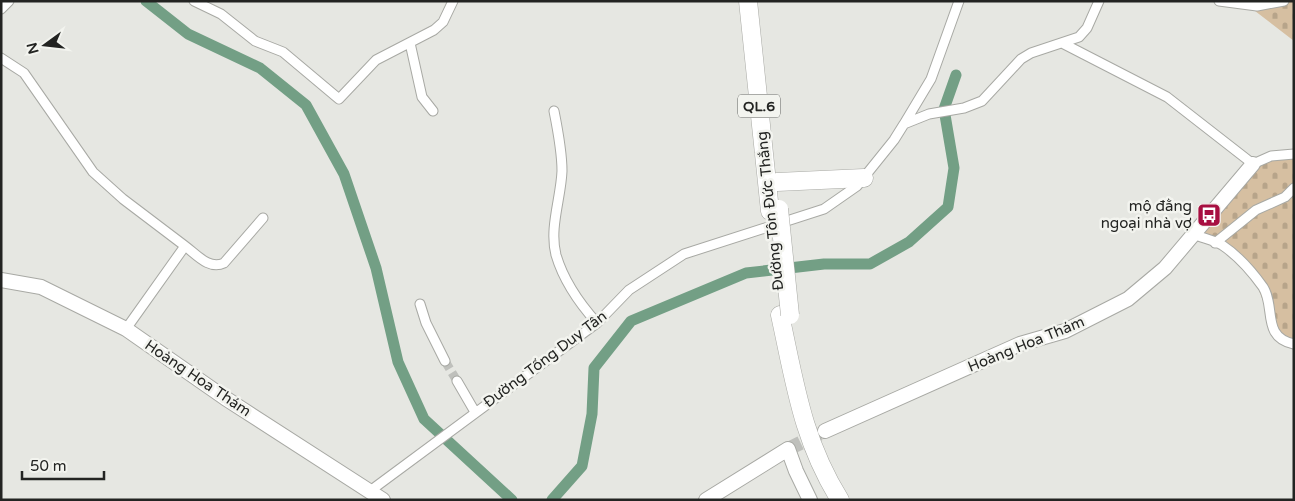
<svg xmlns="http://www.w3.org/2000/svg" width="1295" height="501" font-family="'Varela Round',sans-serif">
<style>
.cemetery{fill:url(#cemetery-stones)}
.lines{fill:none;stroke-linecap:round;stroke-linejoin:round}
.canal{stroke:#739f85;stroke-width:11}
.street-tunnel{stroke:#bfc0bc;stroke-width:9;stroke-dasharray:9 4.5;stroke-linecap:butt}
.secondary-tunnel{stroke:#bfc0bc;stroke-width:14;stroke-dasharray:14 7;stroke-linecap:butt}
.street-casing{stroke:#a8a9a4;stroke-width:11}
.secondary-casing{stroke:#a8a9a4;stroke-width:16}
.highway-casing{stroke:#a8a9a4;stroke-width:19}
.street{stroke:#fff;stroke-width:9}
.secondary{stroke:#fff;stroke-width:14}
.highway{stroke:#fff;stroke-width:18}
.highway-bridge-casing{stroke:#a8a9a4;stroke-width:19;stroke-linecap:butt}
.highway-bridge{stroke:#fff;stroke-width:18}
.labels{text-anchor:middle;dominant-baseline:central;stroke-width:5;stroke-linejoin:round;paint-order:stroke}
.shield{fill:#f3f4ef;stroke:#616260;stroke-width:1}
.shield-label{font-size:14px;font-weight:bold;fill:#232422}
.poi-label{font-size:15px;fill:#232422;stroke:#f3f4ef;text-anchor:end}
.street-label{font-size:15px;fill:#232422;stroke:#f3f4ef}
</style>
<defs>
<pattern id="cemetery-stones" width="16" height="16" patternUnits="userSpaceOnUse" patternTransform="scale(1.25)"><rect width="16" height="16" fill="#d6bfa1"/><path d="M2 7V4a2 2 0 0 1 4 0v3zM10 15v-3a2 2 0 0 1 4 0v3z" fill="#b7a48a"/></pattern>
</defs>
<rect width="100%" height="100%" fill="#e6e7e2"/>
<path class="cemetery" d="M1242,1h52v40z
M1294,155v188l-8,-1 -17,-25 -15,-40 -33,-39 -26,-7 58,-67z"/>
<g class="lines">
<path class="canal" d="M146,1l42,33 72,34 46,37 38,69 32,94 22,94 26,57 88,81
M552,500l30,-34 10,-52 2,-46 37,-47 115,-48 78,-9h46l39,-22 39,-35 6,-39 -10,-59 12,-34"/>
<path class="street-tunnel" d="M445,361l12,20"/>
<path class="secondary-tunnel" d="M788,449l37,-18"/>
<g class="street-casing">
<path id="street" d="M194,1l27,13 34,27 28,11 56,47 37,-39 58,-30 9,-8 10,-21
M1219,1l38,5 27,-5
M1,9l8,-8
M410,43l12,54 11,14
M1064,44l103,53 86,67 18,-8 23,-2
M1,58l23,15 69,99 30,27 62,47 -59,83
M554,111c4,20 8,40 8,60 -1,27 -13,57 -6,84 8,27 23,48 41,68
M904,124l27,-45 28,-78
M1193,234c9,4 21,6 29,11 15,10 31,28 41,42 13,20 -2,50 31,57
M1215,243l41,-33 29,-13 9,-9
M185,246c12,9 24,24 39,17l39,-45
M420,304l6,19 19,38
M457,381l18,31
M370,491l227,-168 32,-33 55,-36 140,-45 33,-23 37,-46 10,-16 25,-10 35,-6 18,-7 39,-42 10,-6 48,-16 8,-9 12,-27"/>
</g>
<g class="secondary-casing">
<path id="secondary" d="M1,280l40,7 85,42 99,69 158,102
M825,431l195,-87 45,-13 63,-32 37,-31 88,-104
M706,500l82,-51 8,22 14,29"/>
</g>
<g class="highway-casing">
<path id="highway" d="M748,1l22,210
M777,182l87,-4
M780,315c15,68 22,124 60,185"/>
</g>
<use href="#street" class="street"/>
<use href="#secondary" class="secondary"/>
<use href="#highway" class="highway"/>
<g class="highway-bridge-casing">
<path id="highway-bridge" d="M779,209l11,106"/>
</g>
<use href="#highway-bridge" class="highway-bridge"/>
</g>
<defs>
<g id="bus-square" transform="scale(1.25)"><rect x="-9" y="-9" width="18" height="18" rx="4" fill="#a70f41" stroke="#f3f4ef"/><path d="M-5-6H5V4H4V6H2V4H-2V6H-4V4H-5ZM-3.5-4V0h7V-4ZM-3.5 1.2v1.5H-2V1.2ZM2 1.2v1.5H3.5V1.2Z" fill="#fff"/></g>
</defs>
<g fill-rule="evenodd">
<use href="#bus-square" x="1209" y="215"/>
</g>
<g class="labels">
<rect class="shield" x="738" y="94.5" width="42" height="23" rx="4"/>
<g class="shield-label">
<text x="759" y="106">QL.6</text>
</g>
<g class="poi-label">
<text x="1192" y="206">mộ đằng<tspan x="1192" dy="17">ngoại nhà vợ</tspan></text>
</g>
<g class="street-label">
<text transform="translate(770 211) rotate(-96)">Đường Tôn Đức Thắng</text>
<text transform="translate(1026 344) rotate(-22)">Hoàng Hoa Thám</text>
<text transform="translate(545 359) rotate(-37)">Đường Tống Duy Tân</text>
<text transform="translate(198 378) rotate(34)">Hoàng Hoa Thám</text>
</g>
</g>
<rect width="1295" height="501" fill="none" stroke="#232422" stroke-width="5"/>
<g transform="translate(45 45) rotate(255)" stroke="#f3f4ef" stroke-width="4" paint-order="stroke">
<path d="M0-4L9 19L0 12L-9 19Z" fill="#232422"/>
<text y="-8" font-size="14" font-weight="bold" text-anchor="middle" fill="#232422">N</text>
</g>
<path d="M22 471v8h82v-8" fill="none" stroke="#232422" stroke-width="2.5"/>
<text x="30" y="471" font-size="15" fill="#232422" stroke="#f3f4ef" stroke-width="4" paint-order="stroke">50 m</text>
</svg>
